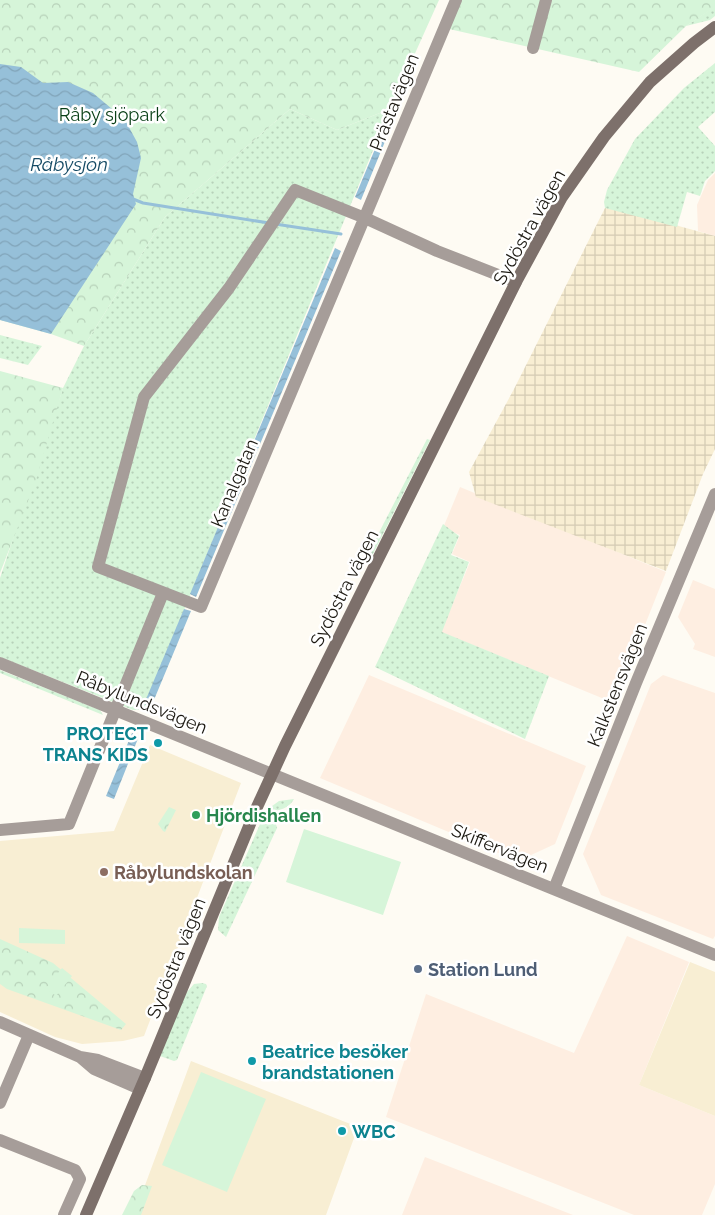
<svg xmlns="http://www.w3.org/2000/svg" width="715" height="1215" font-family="Raleway,sans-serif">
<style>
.commercial{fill:#feeee1}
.industrial{fill:url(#industrial-grid)}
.built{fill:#f8eed3}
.grass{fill:url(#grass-dots)}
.forest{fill:url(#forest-crowns)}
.pitch{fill:#d6f5d9}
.water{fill:url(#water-waves)}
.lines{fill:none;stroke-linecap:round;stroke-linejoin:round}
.stream{stroke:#96c0d9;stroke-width:3}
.minor{stroke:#a69d99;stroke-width:12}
.secondary{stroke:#7d706b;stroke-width:12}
.culture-dot{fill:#0f9aa8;stroke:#fff;stroke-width:2}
.leisure-dot{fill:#2e9e5b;stroke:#fff;stroke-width:2}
.education-dot{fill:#8d6e63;stroke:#fff;stroke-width:2}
.service-dot{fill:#5c6f8a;stroke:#fff;stroke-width:2}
.labels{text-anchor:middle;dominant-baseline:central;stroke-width:5;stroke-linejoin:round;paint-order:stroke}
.street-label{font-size:18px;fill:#1b1811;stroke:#fff}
.park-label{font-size:18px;fill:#0a4017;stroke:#fff}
.culture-label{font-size:18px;font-weight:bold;fill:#0d838f;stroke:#fff;text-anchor:start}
.leisure-label{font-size:18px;font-weight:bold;fill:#27864d;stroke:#fff;text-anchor:start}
.education-label{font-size:18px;font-weight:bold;fill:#785e54;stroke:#fff;text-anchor:start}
.service-label{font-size:18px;font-weight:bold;fill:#4e5e75;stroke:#fff;text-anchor:start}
.water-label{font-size:19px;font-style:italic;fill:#164b65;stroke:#fff}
</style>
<defs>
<pattern id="industrial-grid" width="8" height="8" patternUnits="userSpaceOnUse" patternTransform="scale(1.25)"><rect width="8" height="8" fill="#f8eed3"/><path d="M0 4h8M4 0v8" fill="none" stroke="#d4cbb4"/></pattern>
<pattern id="grass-dots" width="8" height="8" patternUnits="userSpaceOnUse" patternTransform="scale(1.25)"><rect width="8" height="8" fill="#d6f5d9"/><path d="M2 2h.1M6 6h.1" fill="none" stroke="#b7d1b9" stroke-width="1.8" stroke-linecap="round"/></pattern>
<pattern id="forest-crowns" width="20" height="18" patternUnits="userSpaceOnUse" patternTransform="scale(1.25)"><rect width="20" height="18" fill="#d6f5d9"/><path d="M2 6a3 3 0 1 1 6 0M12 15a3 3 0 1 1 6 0" fill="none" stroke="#b7d1b9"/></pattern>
<pattern id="water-waves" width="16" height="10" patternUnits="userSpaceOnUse" patternTransform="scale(1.25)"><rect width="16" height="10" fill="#96c0d9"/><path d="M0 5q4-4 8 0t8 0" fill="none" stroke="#81a4b9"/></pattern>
</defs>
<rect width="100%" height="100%" fill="#fefbf3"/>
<path class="commercial" d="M715,173v63l-17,-5 -1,-26 11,-25z
M460,487l206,85 -52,131 -173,-71 29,-70 -18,-8 8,-19 -17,-7z
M693,580l22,9v68l-22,-8 2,-5 -17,-27z
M369,675l217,91 -31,78 -37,17 -198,-83z
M663,675l52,18v243l-2,3 -112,-44 -18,-41 68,-170z
M627,936l62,26 -50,123 76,31v68l-13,31h-68l-248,-98 40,-123 148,59z
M425,1157l148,58h-171z"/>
<path class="industrial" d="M606,206l109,30v213l-12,25 -37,97 -190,-74 -7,-25 45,-83z"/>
<path class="built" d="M150,745l91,38 -97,253 -21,5 -41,3 -27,-7 -55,-25v-171l114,-10z
M690,962l25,10v144l-76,-31z
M191,1061l167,66 -32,88h-192z"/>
<path class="grass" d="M715,5v11l-5,4 -24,6 28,-19z
M715,63v49l-17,15 17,19v25l-10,10 -5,15 -13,-4 -10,35 -72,-19 -1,-6 3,-12 28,-51 49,-51z
M290,109l47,21 53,-21 -231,562 -11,39h-15l-133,-53v-79l63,-190 21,-42 81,-129z
M0,335l42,11 -14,19 -28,-7z
M427,439l3,1 -59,118 -4,-2z
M443,524l16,12 -8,19 18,7 -27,70 107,44 -24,63 -150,-72z
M0,670l100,40 3,5 -103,-42z
M294,799c-5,9 -16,14 -26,10l11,-8z
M264,815l11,5 2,8 -51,109 -8,-7 1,-13z
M202,983l4,1 1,2 -30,74 -3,1 -14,-5 26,-63 8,-9z"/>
<path class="forest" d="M0,0h439l-49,109 -53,21 -47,-21 -125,108 -81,129 -33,-12 -51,-14z
M461,0h254v7l-29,19 -47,46 -190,-43z
M0,371l63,17 -28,95 -35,90z
M169,807l7,3 -11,22 -2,-1 -5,-7z
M0,939l53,24 73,61 -5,6 -114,-41 -7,-5z
M142,1185l10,1 -11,29h-19l12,-24z"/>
<path class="pitch" d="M304,829l97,33 -18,53 -97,-33z
M19,928l46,2v14l-46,-1z
M62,968l10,8 -16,20 -10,-8z
M201,1072l65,27 -39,93 -65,-27z"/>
<path class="water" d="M0,64l21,3 22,16 25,-1 25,11 32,27 12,22 4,16 -8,36 3,10 -85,130 -51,-14z
M380,137l6,2 -25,61 -6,-3z
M335,248l6,3 -145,346 -6,-3z
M184,609l7,2 -40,96 -7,-3z
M132,733l7,3 -25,63 -8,-3z"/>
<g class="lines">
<path class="stream" d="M133,199l10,4 126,20
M275,224l66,10"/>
<path class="minor" d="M456,0l-255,607 -103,-40 46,-170 85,-109 66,-98 70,28 72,33 79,31
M533,48l13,-48
M0,663l715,292
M0,830l69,-6 94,-231
M554,889l82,-206 79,-189
M0,1022l80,35 18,3 47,18
M80,1057l14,12 46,20
M0,1103l29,-68
M0,1140l75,30 5,9 -16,36"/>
<path class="secondary" d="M86,1215l59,-137 112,-271 28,-61 231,-464 46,-85 42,-60 46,-55 44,-39 21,-16"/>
</g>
<g class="culture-dot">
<circle cx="158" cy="743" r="5"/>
<circle cx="252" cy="1061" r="5"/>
<circle cx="342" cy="1131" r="5"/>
</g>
<circle class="leisure-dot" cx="196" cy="815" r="5"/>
<circle class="education-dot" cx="104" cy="872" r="5"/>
<circle class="service-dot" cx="418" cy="969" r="5"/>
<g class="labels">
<g class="street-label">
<text transform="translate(394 102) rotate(-68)">Prästavägen</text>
<text transform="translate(529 227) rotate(-61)">Sydöstra vägen</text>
<text transform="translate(234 483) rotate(-67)">Kanalgatan</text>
<text transform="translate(344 588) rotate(-63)">Sydöstra vägen</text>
<text transform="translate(617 685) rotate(-68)">Kalkstensvägen</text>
<text transform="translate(142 702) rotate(22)">Råbylundsvägen</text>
<text transform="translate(500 848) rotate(22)">Skiffervägen</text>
<text transform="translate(176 958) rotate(-68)">Sydöstra vägen</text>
</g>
<g class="park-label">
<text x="112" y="114">Råby sjöpark</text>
</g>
<g class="culture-label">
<text x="148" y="733" text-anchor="end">PROTECT<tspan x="148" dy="21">TRANS KIDS</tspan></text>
<text x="262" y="1051">Beatrice besöker<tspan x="262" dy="21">brandstationen</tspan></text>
<text x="352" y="1131">WBC</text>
</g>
<g class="leisure-label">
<text x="206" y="815">Hjördishallen</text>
</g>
<g class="education-label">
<text x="114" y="872">Råbylundskolan</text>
</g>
<g class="service-label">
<text x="428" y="969">Station Lund</text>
</g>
<g class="water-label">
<text x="69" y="164">Råbysjön</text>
</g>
</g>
</svg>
